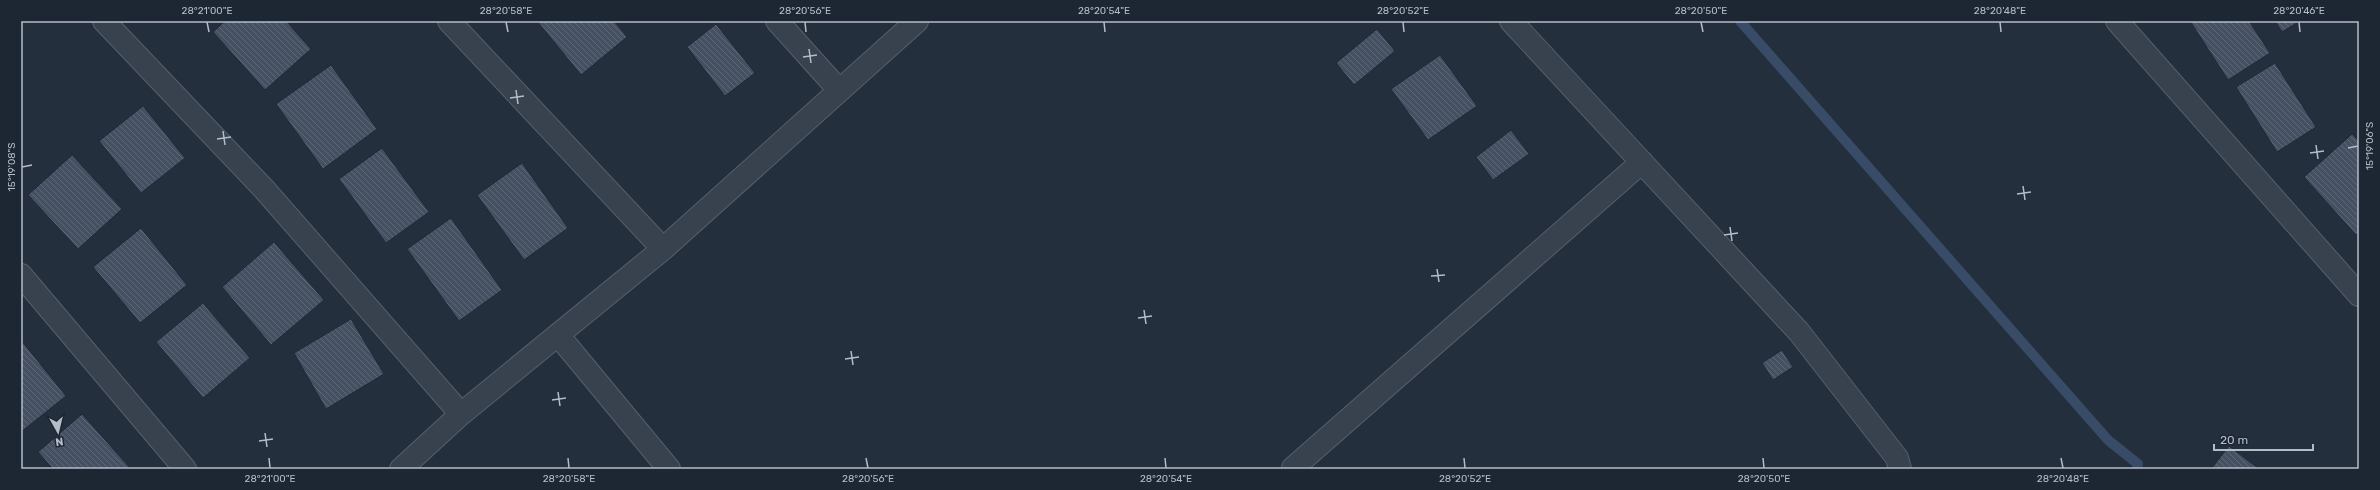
<svg xmlns="http://www.w3.org/2000/svg" width="2380" height="490" font-family="Rubik,sans-serif">
<style>
.lines{fill:none;stroke-linecap:round;stroke-linejoin:round}
.stream{stroke:#394c67;stroke-width:10}
.building{fill:url(#building-back-hatch);stroke:#1f2835}
.street-casing{stroke:#565f6c;stroke-width:24}
.street{stroke:#38414e;stroke-width:22}
.ticks{fill:none;stroke:#b4bcc9;stroke-width:1.5}
.neatline{fill:none;stroke:#b4bcc9;stroke-width:1.5}
.ticks-label{font-size:10px;text-anchor:middle;fill:#b4bcc9}
</style>
<defs>
<pattern id="building-back-hatch" width="6" height="6" patternUnits="userSpaceOnUse"><rect width="6" height="6" fill="#455162"/><path d="M-1 5l2 2M0 0l6 6M5-1l2 2" fill="none" stroke="#5d6877"/></pattern>
</defs>
<rect width="100%" height="100%" fill="#242f3e"/>
<g class="lines">
<path class="stream" d="M1740,21l368,419 30,24 -1,5"/>
</g>
<path class="building" d="M225,21h61l25,28 -46,41 -52,-58z
M537,21h77l13,16 -46,38z
M2190,21h59l21,32 -42,27z
M2275,21h25l-18,11z
M716,24l39,49 -30,23 -38,-49z
M1377,29l18,22 -41,34 -18,-22z
M1440,55l37,51 -49,34 -37,-51z
M2275,63l41,64 -39,25 -41,-65z
M331,65l46,64 -54,40 -47,-65z
M143,106l42,52 -44,35 -42,-52z
M1511,130l18,24 -36,26 -17,-23z
M2352,134l7,7v91l-3,3 -52,-58z
M382,148l47,64 -43,31 -47,-64z
M72,155l50,54 -44,40 -50,-54z
M522,163l46,65 -44,32 -47,-65z
M451,218l51,72 -43,31 -52,-72z
M141,228l46,57 -47,38 -47,-56z
M274,242l50,58 -53,45 -49,-58z
M203,303l47,55 -47,40 -47,-56z
M351,319l33,55 -58,35 -32,-56z
M21,340l45,56 -45,36z
M1782,350l11,17 -20,13 -11,-17z
M82,414l49,55h-78l-15,-17z
M2229,446l30,23h-48z"/>
<g class="lines">
<g class="street-casing">
<path id="street" d="M104,21l160,168 197,225
M449,21l214,228
M777,21l62,69
M1511,21l288,311 98,126 3,11
M2117,21l242,274
M21,275l164,194
M558,335l111,134
M1293,468l349,-306
M401,469l60,-55 202,-165 254,-228"/>
</g>
<use href="#street" class="street"/>
</g>
<path class="ticks" d="M207,22l2,10M506,22l2,10M805,22l1,10M1104,22l1,10M1403,22l1,10M1701,22l2,10M2000,22l1,10M2299,22l1,10M809,49l2,14M803,57l14,-2M516,90l2,14M510,98l14,-2M223,131l2,14M217,139l14,-2M2316,145l2,14M2348,148l10,-2M2310,153l14,-2M22,167l10,-2M2023,186l2,14M2017,194l14,-2M1730,227l2,14M1724,235l14,-2M1437,269l2,13M1431,276l14,-1M1144,310l2,14M1138,318l14,-2M851,351l2,14M845,359l14,-2M558,392l2,14M552,400l14,-2M265,433l2,14M259,441l14,-2M269,458l1,10M568,458l1,10M866,458l2,10M1165,458l1,10M1464,458l1,10M1763,458l1,10M2061,458l2,10"/>
<rect width="2380" height="490" fill="none" stroke="#1d2633" stroke-width="44"/>
<g transform="translate(58 432) rotate(172)" stroke="#1d2633" stroke-width="3" paint-order="stroke">
<path d="M0-3L7 15L0 10L-7 15Z" fill="#b4bcc9"/>
<text y="-6" font-size="11" font-weight="bold" text-anchor="middle" fill="#b4bcc9">N</text>
</g>
<path d="M2214 444v6h99v-6" fill="none" stroke="#b4bcc9" stroke-width="2"/>
<text x="2220" y="444" font-size="12" fill="#b4bcc9" stroke="#1d2633" stroke-width="3" paint-order="stroke">20 m</text>
<rect x="22" y="22" width="2336" height="446" class="neatline"/>
<g class="ticks-label">
<text x="207" y="14">28°21'00"E</text>
<text x="506" y="14">28°20'58"E</text>
<text x="805" y="14">28°20'56"E</text>
<text x="1104" y="14">28°20'54"E</text>
<text x="1403" y="14">28°20'52"E</text>
<text x="1701" y="14">28°20'50"E</text>
<text x="2000" y="14">28°20'48"E</text>
<text x="2299" y="14">28°20'46"E</text>
<text transform="translate(2369 146) rotate(-90)" y="4">15°19'06"S</text>
<text transform="translate(11 167) rotate(-90)" y="4">15°19'08"S</text>
<text x="270" y="482">28°21'00"E</text>
<text x="569" y="482">28°20'58"E</text>
<text x="868" y="482">28°20'56"E</text>
<text x="1166" y="482">28°20'54"E</text>
<text x="1465" y="482">28°20'52"E</text>
<text x="1764" y="482">28°20'50"E</text>
<text x="2063" y="482">28°20'48"E</text>
</g>
</svg>
